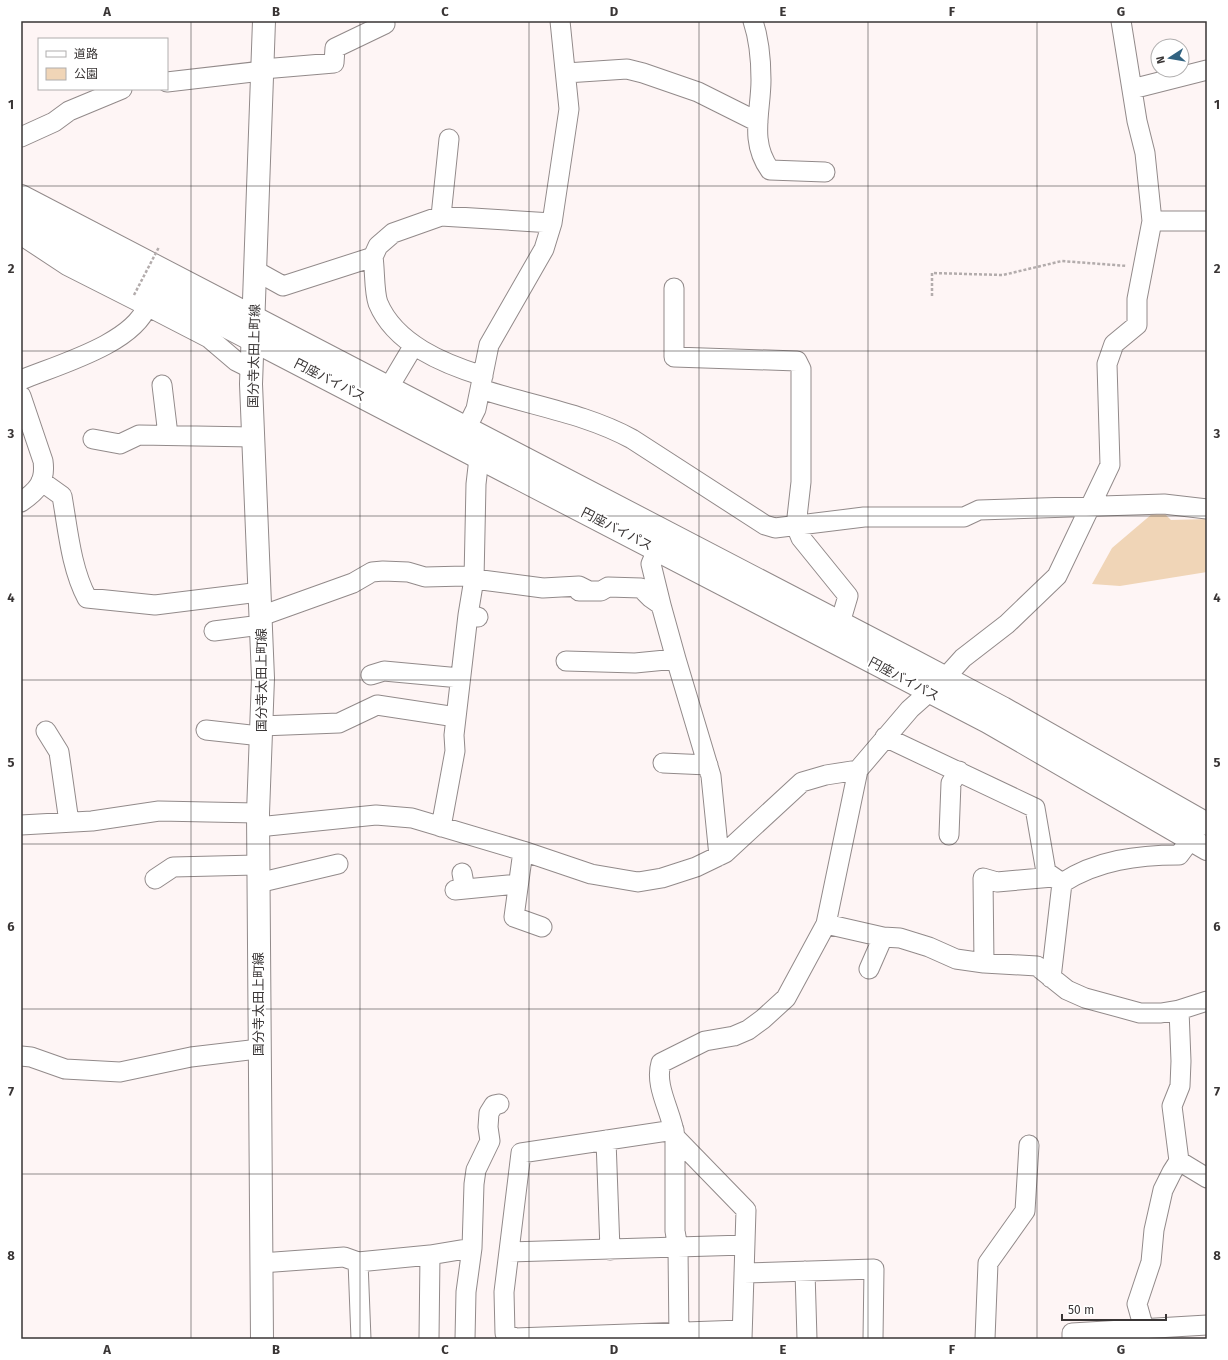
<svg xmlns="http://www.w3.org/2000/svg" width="1228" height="1360" font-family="'Fira Sans','Noto Sans JP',sans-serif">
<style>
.green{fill:#f0d5b7}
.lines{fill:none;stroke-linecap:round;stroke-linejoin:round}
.minor-casing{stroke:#928a8a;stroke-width:21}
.major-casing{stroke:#928a8a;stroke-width:24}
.highway-casing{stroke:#928a8a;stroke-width:24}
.path{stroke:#b3acac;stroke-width:2.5;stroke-dasharray:3 2;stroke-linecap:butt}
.minor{stroke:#fff;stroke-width:19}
.major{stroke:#fff;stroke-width:22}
.highway{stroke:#fff;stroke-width:22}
.path-bridge{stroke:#b3acac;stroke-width:2.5;stroke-dasharray:3 2;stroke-linecap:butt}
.grid{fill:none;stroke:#393535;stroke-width:1;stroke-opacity:0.55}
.labels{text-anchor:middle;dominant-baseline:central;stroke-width:4;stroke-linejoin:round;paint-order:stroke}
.street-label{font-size:13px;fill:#393535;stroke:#fff}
.neatline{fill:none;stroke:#393535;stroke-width:1.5}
.grid-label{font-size:13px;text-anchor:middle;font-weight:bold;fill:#393535}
</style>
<rect width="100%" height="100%" fill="#fef5f5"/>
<path class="green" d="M1159,508l12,12 36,-1v53l-87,14 -28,-2 20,-36z"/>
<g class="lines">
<g class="minor-casing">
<path id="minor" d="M753,21c6,18 8,39 8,59 0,32 -12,61 9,90l55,2
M1121,21l16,100 8,32 7,68
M263,69l71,-6 1,-15 50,-24
M566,73l61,-4 16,4 55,19 60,30
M167,82l95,-11
M1132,89l75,-19
M21,137l33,-15 15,-11 53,-22
M441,216l8,-77
M21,235l47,31 79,40
M373,257c2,13 1,35 5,46 17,41 66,61 105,73
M256,271l27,15 90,-29 5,-11 15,-13 48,-17 111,7
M674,288v69l123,4 4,8v113l-5,44 5,12 47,58 -8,27
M21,380c36,-15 112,-36 126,-74l62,32 27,23 16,8
M162,385l6,50
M389,387l25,-42
M481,389c51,17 103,24 151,50l133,86 10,3 89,-11h100l15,-7 185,-6 43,5
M21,396l22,65c3,21 -6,30 -22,41
M467,427l9,-18 13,-64 55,-96 8,-26 17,-114 -9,-88
M93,439l27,5 19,-9 114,2
M41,481l21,15c6,34 9,72 25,102l68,7 105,-13
M657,550l-6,14 10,41
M579,591h22l7,-4 33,1 10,10 10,7 15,54 35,117 8,80
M468,615l6,-36 2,-95 3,-26
M261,616l92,-33 19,-11 11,-1 25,1 17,5 40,-1 9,3 69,9 36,-2 10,5
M214,631l47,-6
M566,661l69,2 41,-4
M371,675l13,-4 76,7
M261,726l78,-3 38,-18 79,12
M206,730l55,6
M46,731l13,21 10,70
M885,737l150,71 11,64 16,11 -11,95
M663,763l45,2
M21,825l71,-4 67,-10 99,2
M258,827l118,-12 36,3 111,33 68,23 47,8 24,-4 34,-11 29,-14 77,-71 24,-7 32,-5
M441,827l14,-76 -1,-16 14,-120 10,2
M949,835l2,-52 8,-12
M523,851l-9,66 28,10
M462,873l3,16
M155,879l18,-12 85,-2
M258,883l80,-19
M1062,883c35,-23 76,-28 117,-28l12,-16
M455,890l63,-6
M826,924l57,13 17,1 29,9 27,12 28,4 53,3 30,24 18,8 55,15h21l18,-3 28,-9
M984,963l-1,-85 14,4 56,-5
M869,969l14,-32
M21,1056l10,1 34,12 55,3 71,-15 67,-8
M674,1130l-153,23 -17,139 1,41 10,5 227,-8
M675,1137v94l3,17 1,91
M606,1140l4,110
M1179,1161l28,17
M509,1252l236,-7
M430,1255l42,-7
M261,1263l83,-6 14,5
M805,1271l2,68
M744,1273l130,-4 -1,70
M361,1339l-3,-77 72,-7 -1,84
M465,1339l1,-47 6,-44 2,-64 2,-14 14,-29 -2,-14 1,-14 5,-8 5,-1
M742,1339l4,-129 -71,-73c-3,-25 -21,-50 -14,-74l44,-22 29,-5 14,-6 15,-11 23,-21 40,-74 32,-154 52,-61 35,-31 18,-20 44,-34 50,-48 53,-111 -3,-101 7,-20 23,-19v-26l15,-78h55
M985,1339l3,-76 37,-52 4,-66
M1072,1339v-6l135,-8
M1144,1339v-10l-7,-25 14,-42 3,-32 9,-40 9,-18 7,-11 -7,-55 8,-20 1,-25 -2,-51"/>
</g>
<g class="major-casing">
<path id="major" d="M262,1339l-4,-526 5,-135 -12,-294 13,-363"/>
</g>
<g class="highway-casing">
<path id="highway" d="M21,196l891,464 91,48 204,116
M21,220l967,502 219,127"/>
</g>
<path class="path" d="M932,296v-23l71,2 59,-14 65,5"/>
<use href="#minor" class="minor"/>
<use href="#major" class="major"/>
<use href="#highway" class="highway"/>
<path class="path-bridge" d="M134,295l25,-48"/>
</g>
<path class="grid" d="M191,21v1318M360,21v1318M529,21v1318M699,21v1318M868,21v1318M1037,21v1318M21,186h1186M21,351h1186M21,516h1186M21,680h1186M21,844h1186M21,1009h1186M21,1174h1186"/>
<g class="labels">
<g class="street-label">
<text transform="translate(254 356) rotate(-89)">国分寺太田上町線</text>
<text transform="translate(330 380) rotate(27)">円座バイパス</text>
<text transform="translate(617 529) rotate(27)">円座バイパス</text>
<text transform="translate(904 679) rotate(28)">円座バイパス</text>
<text transform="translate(261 680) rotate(-90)">国分寺太田上町線</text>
<text transform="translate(258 1004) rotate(-90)">国分寺太田上町線</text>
</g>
</g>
<rect width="1228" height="1360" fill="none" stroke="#ffffff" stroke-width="44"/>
<rect x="38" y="38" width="130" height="52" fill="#ffffff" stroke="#b0aeae"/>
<rect x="46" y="51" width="20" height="6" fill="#ffffff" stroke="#b0aeae"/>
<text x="74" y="58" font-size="12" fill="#393535">道路</text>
<rect x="46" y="68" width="20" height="12" fill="#f0d5b7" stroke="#b0aeae"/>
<text x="74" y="78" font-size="12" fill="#393535">公園</text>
<g transform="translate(1170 58) rotate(258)"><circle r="19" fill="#ffffff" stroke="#b0aeae"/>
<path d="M0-3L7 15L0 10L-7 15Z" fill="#316280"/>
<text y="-6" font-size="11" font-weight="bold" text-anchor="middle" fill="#393535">N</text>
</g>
<path d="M1062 1314v6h104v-6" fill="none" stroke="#393535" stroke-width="2"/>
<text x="1068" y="1314" font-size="12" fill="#393535" stroke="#ffffff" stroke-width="3" paint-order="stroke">50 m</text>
<rect x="22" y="22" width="1184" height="1316" class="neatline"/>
<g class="grid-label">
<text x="107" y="16">A</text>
<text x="276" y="16">B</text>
<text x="445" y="16">C</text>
<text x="614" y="16">D</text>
<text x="783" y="16">E</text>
<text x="952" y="16">F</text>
<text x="1121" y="16">G</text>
<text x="11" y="109">1</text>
<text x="1217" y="109">1</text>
<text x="11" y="273">2</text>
<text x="1217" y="273">2</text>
<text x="11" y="438">3</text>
<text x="1217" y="438">3</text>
<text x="11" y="602">4</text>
<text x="1217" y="602">4</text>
<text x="11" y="767">5</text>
<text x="1217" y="767">5</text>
<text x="11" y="931">6</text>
<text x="1217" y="931">6</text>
<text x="11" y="1096">7</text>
<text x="1217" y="1096">7</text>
<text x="11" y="1260">8</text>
<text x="1217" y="1260">8</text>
<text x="107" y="1354">A</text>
<text x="276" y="1354">B</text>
<text x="445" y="1354">C</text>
<text x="614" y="1354">D</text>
<text x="783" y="1354">E</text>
<text x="952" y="1354">F</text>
<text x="1121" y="1354">G</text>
</g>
</svg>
